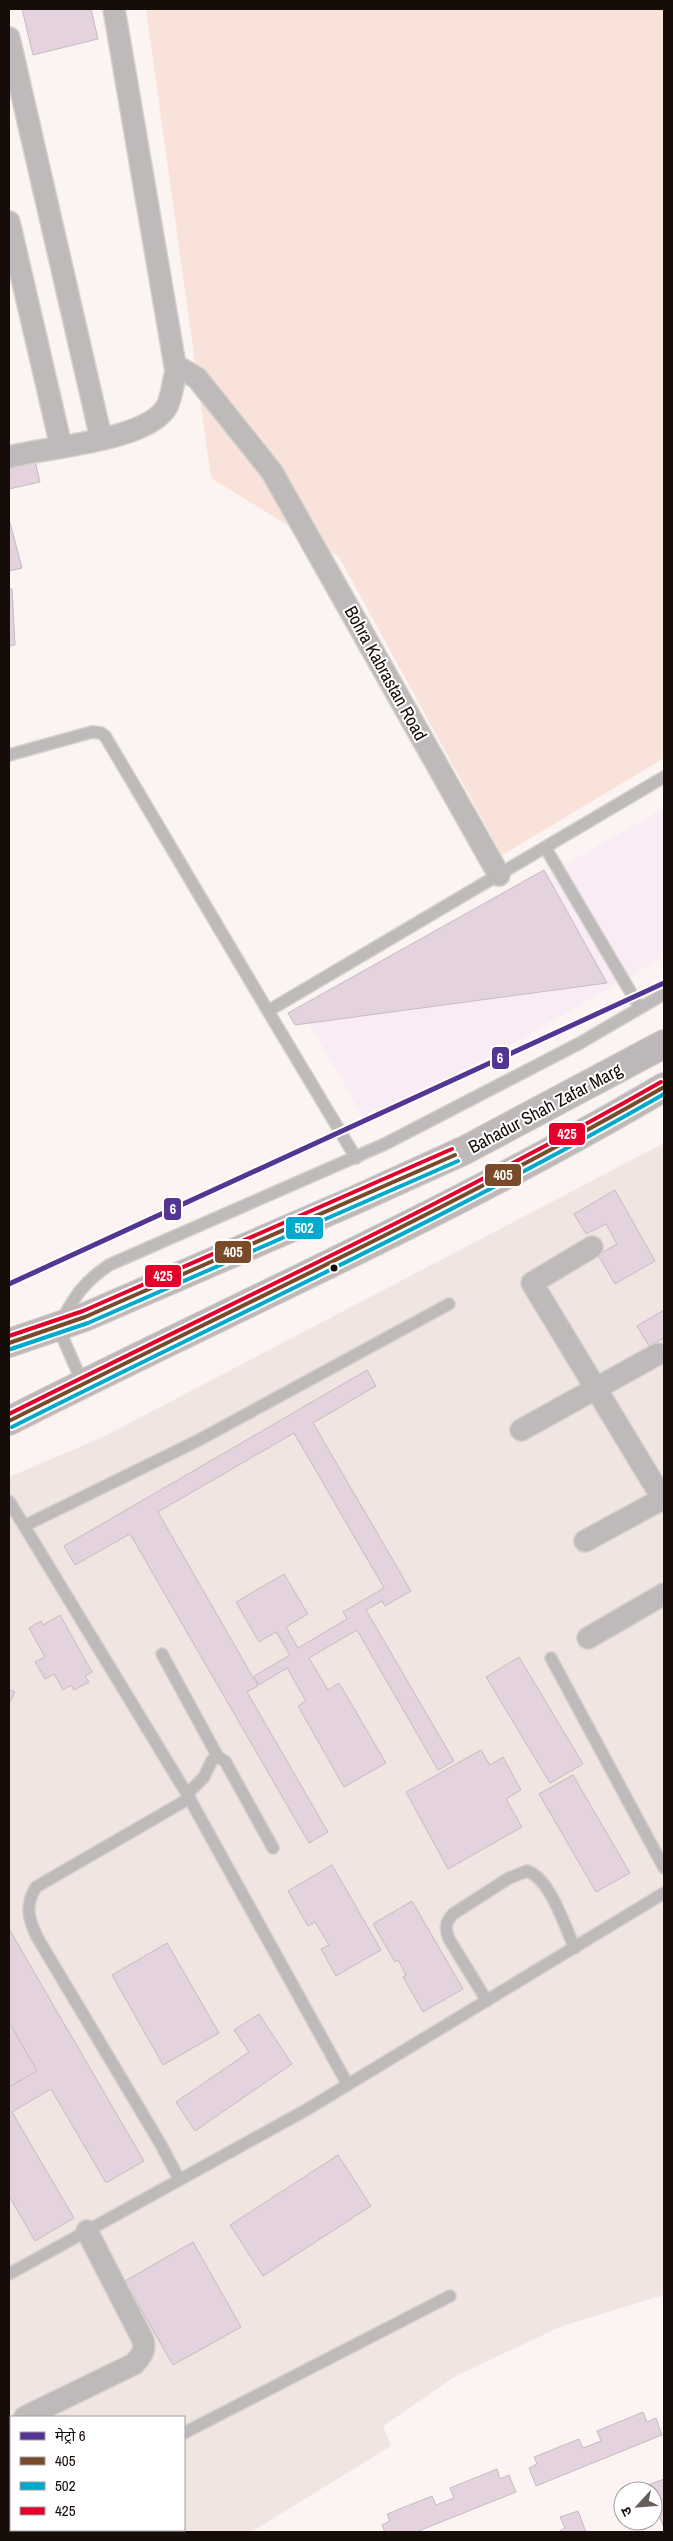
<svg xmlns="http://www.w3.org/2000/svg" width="673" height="2541" font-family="'Archivo Narrow','Noto Sans Devanagari',sans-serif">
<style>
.commercial{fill:#f9ecf4}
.built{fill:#f1e5e1;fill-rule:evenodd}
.green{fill:#f9e2da}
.building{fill:#e4d3df;stroke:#c3bcbf}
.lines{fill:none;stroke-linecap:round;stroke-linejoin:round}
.service-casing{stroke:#d6d0ce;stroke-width:14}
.minor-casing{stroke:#d6d0ce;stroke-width:24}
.secondary-casing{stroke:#d6d0ce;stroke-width:30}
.service{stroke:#bfbaba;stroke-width:11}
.minor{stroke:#bfbaba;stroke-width:21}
.secondary{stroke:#bfb8b9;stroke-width:28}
.bus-1-casing{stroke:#fff;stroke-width:8}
.bus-2-casing{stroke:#fff;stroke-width:8}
.bus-3-casing{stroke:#fff;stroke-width:8}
.bus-1{stroke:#7a4b2a;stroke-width:4}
.bus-2{stroke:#00a9ce;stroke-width:4}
.bus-3{stroke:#e4002b;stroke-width:4}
.metro-1-casing{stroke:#fff;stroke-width:9}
.metro-1{stroke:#553592;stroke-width:5}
.bus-dot{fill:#160d09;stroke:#fff;stroke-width:2}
.labels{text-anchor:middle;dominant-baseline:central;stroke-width:4;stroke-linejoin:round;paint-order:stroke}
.street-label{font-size:18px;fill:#160d09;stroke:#fff}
.line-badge{stroke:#fff;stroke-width:2}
.badge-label{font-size:14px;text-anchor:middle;font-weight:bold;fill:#fff}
</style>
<rect width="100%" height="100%" fill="#fbf4f2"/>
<path class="commercial" d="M664,808v149l-296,169 -64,-112z"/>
<path class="built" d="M664,1143v734l-2,1 2,5v412l-102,31 -106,50 -73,50 8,20 -140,86h-242v-1055l94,-40zM11,2417h173v113h-173z"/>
<path class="green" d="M146,9h518v749l-162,97 -163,-298 -128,-79z"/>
<path class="building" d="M22,9h69l7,30 -65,16z
M34,457l6,25 -31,7v-26z
M9,519l13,49 -13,3z
M9,589h3l3,56 -6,1z
M544,870l63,113 -312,42 -7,-12z
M615,1190l40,71 -40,23 -17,-29 19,-11 -11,-20 -20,10 -12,-20z
M664,1310v28l-15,8 -12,-20z
M367,1370l9,16 -63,37 98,168 -26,15 -3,-5 -16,9 88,151 -16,9 -81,-140 -48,28 19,32 11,-7 47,80 -42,24 -46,-81 8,-5 -19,-33 -28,17 -5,-9 36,-21 -14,-23 -17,10 -23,-40 48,-28 24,40 -22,13 12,21 49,-29 -4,-7 41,-24 -90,-155 -136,79 100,174 -11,6 81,140 -19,11 -179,-309 -55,31 -11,-19z
M60,1615l32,57 -7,4 4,6 -15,8 -3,-5 -8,5 -9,-16 -9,5 -10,-17 10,-5 -16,-29 12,-7 2,4z
M519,1657l64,107 -33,19 -64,-106z
M9,1689l6,3 -6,12z
M481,1750l9,15 13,-8 18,33 -15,9 16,28 -74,42 -42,-77z
M573,1775l57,98 -34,19 -57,-98z
M332,1865l49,85 -45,26 -15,-27 8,-4 -14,-23 -7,4 -20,-35z
M412,1901l51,88 -40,23 -20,-35 3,-2 -8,-15 -3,2 -22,-38z
M9,1929l135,232 -38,22 -55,-94 -39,23 62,106 -39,23 -26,-45z
M167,1943l52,90 -56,32 -51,-90z
M259,2014l33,50 -97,67 -19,-29 73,-50 -15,-22z
M9,2022l28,49 -28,16z
M338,2155l33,51 -108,70 -33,-51z
M193,2242l48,85 -68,38 -48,-84z
M643,2412l4,10 9,-4 6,17 -126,51 -7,-18 8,-4 -3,-7 45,-18 4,9 18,-7 -4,-10z
M497,2469l3,10 9,-4 7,17 -100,40h-31l-3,-7 8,-4 -3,-7 45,-18 4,9 18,-7 -4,-10z
M664,2479v49l-11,-29v-8h-3l-2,-6z
M578,2511l8,21h-28l7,-4 -5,-11z"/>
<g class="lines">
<g class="service-casing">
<path id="service" d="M9,755l83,-23 9,1 4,3 163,275
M545,847l95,161
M356,1158l-88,-147 396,-234
M83,1384l-25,-57c16,-29 23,-43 51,-62l276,-121 195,-101 84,-49
M9,1501l178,293 161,291
M24,1526l173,-85 252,-137
M162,1654l56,103
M551,1658l113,210
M187,1794l17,-17 8,-17 6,-3 7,4 48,87
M487,2001l-38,-62c-4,-11 -4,-16 4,-25l56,-36 18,-7c24,8 37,55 48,77
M179,2179l-19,-36 -123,-206c-9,-19 -12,-32 -1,-50l154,-89
M9,2274l297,-164 358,-217
M184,2433l266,-137
M9,2529l2,-2
M100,2532l1,-2"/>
</g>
<g class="minor-casing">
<path id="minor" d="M9,38l92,400
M9,222l52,224
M175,365l22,13 75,94 227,403
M9,457c38,-10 136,-16 157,-49 6,-9 7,-27 10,-37l-62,-362
M592,1247l-60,36 132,218
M521,1430l137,-76
M585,1541l79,-43
M588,1638l76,-44
M25,2417l109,-53c7,-8 12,-13 9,-24l-56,-109
M9,2453l2,4
M48,2530l1,2"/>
</g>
<g class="secondary-casing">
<path id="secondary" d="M9,1343l76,-26 268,-116 112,-51 199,-106
M9,1421c218,-111 444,-209 655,-334"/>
</g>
<use href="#service" class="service"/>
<use href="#minor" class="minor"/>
<use href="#secondary" class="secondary"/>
<g class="bus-1-casing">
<path id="bus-1" d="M9,1343l76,-26 370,-162
M9,1421c219,-110 442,-212 655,-334"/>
</g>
<g class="bus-2-casing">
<path id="bus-2" d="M11,1349l77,-26 370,-162
M12,1427c218,-110 440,-211 652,-333"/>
</g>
<g class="bus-3-casing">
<path id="bus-3" d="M9,1336l74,-25 369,-162
M9,1414c218,-109 440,-211 652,-332"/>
</g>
<use href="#bus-1" class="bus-1"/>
<use href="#bus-2" class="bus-2"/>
<use href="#bus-3" class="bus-3"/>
<g class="metro-1-casing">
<path id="metro-1" d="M9,1284l655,-301"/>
</g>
<use href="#metro-1" class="metro-1"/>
</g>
<circle class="bus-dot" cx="334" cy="1268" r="4.5"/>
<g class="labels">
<g class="street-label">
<text transform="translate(386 673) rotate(61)">Bohra Kabrastan Road</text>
<text transform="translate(545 1108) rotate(-28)">Bahadur Shah Zafar Marg</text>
</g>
</g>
<g class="line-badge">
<rect x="491" y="1046" width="19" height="24" rx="5" fill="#553592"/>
<rect x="548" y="1122" width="38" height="24" rx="5" fill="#e4002b"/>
<rect x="484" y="1163" width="38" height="24" rx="5" fill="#7a4b2a"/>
<rect x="163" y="1197" width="19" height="24" rx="5" fill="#553592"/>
<rect x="285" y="1216" width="39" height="24" rx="5" fill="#00a9ce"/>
<rect x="214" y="1240" width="38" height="24" rx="5" fill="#7a4b2a"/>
<rect x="144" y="1264" width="38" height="24" rx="5" fill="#e4002b"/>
</g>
<g class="badge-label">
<text x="500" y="1063">6</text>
<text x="567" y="1139">425</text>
<text x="503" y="1180">405</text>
<text x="173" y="1214">6</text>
<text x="304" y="1233">502</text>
<text x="233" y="1257">405</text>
<text x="163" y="1281">425</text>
</g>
<rect width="673" height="2541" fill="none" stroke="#160d09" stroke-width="20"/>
<rect x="10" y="2416" width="175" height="115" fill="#ffffff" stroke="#a29e9d"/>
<rect x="20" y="2432" width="25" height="8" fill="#553592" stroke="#a29e9d"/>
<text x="55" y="2441" font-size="15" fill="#160d09">मेट्रो 6</text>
<rect x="20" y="2457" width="25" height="8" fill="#7a4b2a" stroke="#a29e9d"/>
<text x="55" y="2466" font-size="15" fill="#160d09">405</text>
<rect x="20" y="2482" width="25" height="8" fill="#00a9ce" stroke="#a29e9d"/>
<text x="55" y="2491" font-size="15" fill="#160d09">502</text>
<rect x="20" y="2507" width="25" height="8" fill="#e4002b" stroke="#a29e9d"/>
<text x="55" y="2516" font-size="15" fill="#160d09">425</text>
<g transform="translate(638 2506) rotate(244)"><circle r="24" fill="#ffffff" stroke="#a29e9d"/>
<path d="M0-4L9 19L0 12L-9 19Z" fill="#665e5b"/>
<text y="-8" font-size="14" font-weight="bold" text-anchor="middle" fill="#160d09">उ</text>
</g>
</svg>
